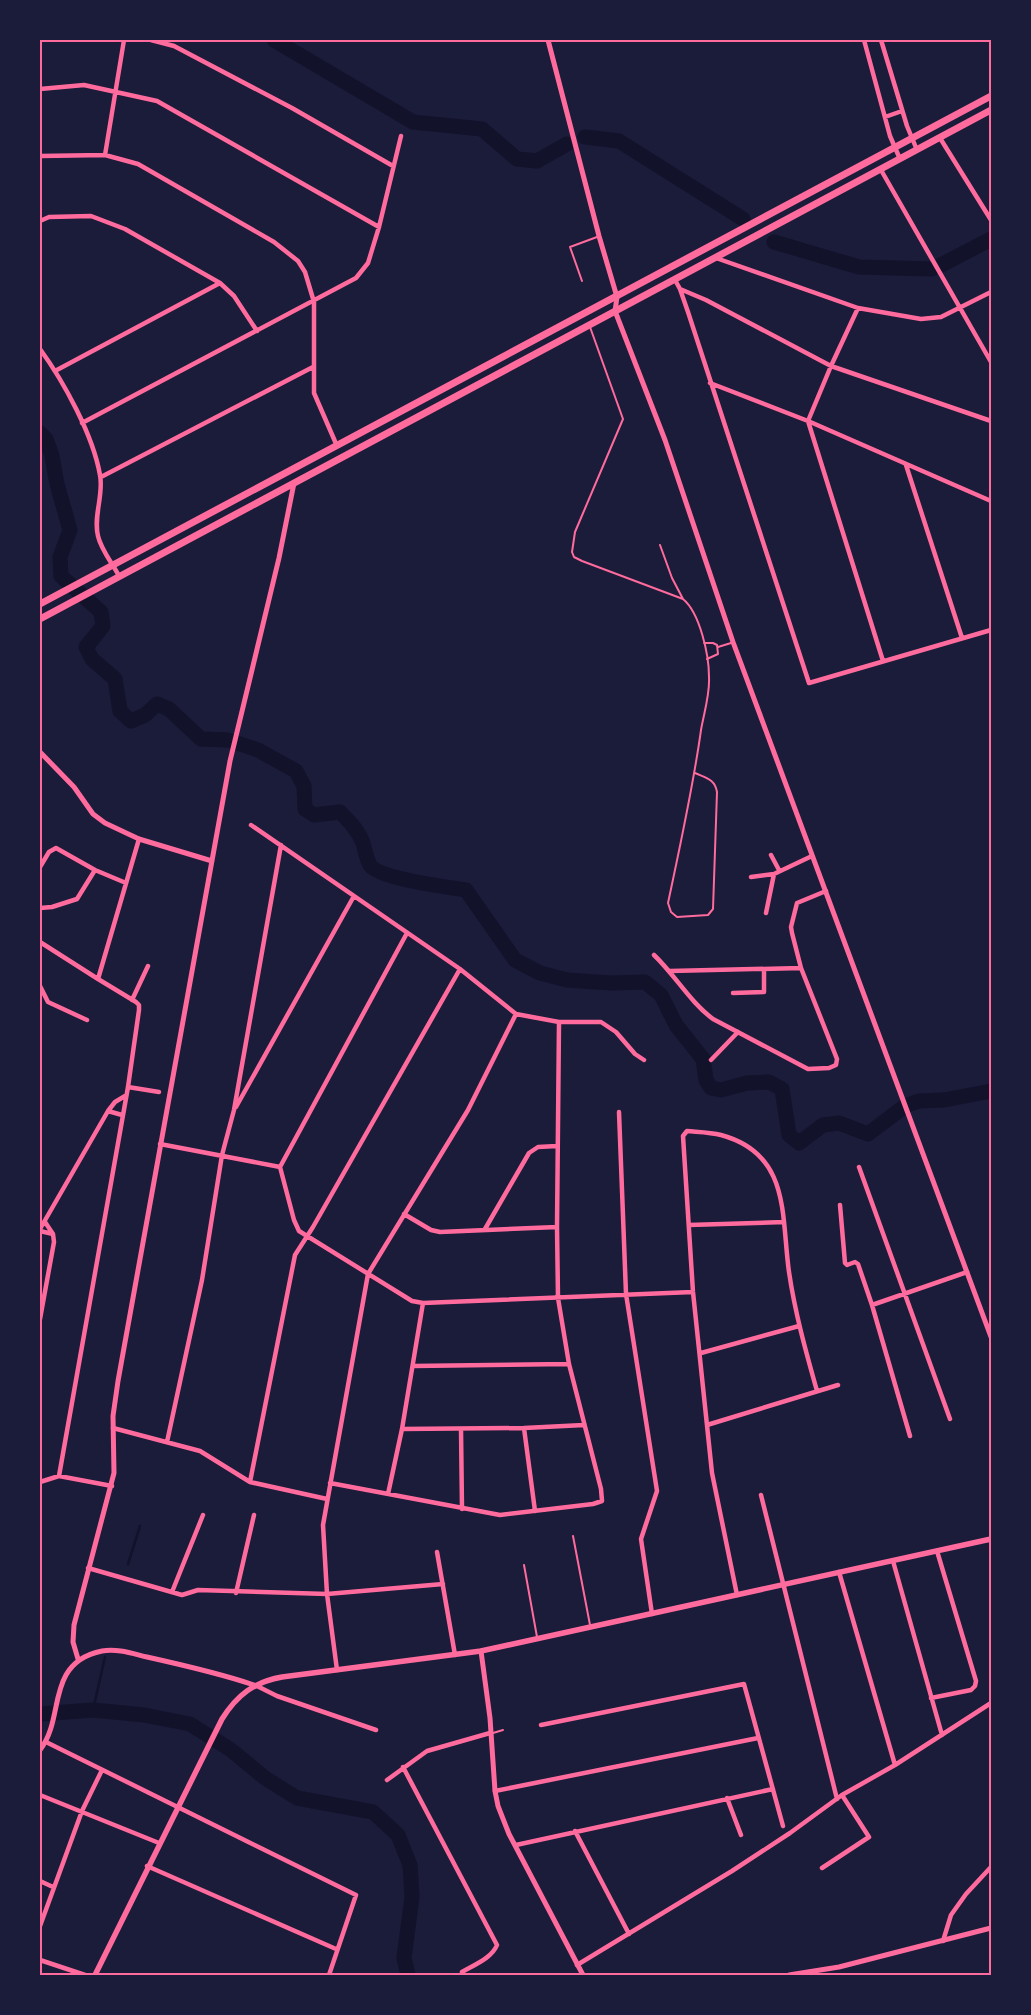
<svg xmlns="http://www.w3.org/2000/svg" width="1031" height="2015" font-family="'Alegreya Sans',sans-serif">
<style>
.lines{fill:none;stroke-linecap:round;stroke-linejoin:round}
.stream{stroke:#12122b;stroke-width:2.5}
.river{stroke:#12122b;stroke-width:15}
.service{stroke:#ff6b9d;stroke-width:2}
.minor{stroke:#ff6b9d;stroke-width:4.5}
.tertiary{stroke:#ff6b9d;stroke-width:5}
.secondary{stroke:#ff6b9d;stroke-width:5.5}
.primary{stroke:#ff6b9d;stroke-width:7}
.neatline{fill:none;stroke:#ff6b9d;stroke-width:2}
</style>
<rect width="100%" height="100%" fill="#1b1b3a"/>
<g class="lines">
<path class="stream" d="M128,1564l12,-38
M93,1710l12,-53"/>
<path class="river" d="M274,40l139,82 69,7 35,30 20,2 30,-17
M585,137l34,4 124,78
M774,242l85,25 73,2
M941,265l50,-26
M40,433l6,6 6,17 5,28 13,46 -10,27 1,19 40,36 2,14 -17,21 6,12 23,20 5,32 11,10 14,-6 12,-11 12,5 32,30 27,1 30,10 38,21 8,15 1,23 9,6 26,-3c9,9 18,18 23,31 2,6 3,15 7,22 9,14 78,22 96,25l49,70 25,13 27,7 44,3 34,-1 16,13 15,30 27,34 3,21 5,8 10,2 26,-7 22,-1 13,7 7,46 10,8 24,-18 16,-2 29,11 37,-28 14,-5 25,-1 47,-9
M40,1714l53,-4 51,5 46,9 41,26 34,28 32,20 76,14 25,23 12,30 2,32 -8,61 4,17"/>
<path class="service" d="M582,281l-12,-34 27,-10
M590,327l33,92 -48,113 -3,20 2,5 8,4 101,38c17,14 26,56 26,78 1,17 -5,36 -8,53 -8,58 -21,116 -33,173l3,9 6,5 31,-2 5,-6 4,-117c-2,-13 -11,-14 -22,-19
M660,545l12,33 11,21
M704,643h9l4,2 1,9 -11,5
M718,647l13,-4
M573,1536l17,89
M524,1565l13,72
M493,1733l10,-3"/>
<path class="minor" d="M151,40l23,6 118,62 101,58
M864,40l26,96 10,23
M881,40l26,86 10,24
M40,89l44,-4 73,16 222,126
M885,117l17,-6
M940,138l51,82
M105,155l19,-115
M40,156l65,-1 33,9 136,78 24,19 7,11 9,30v91l23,53
M881,170l110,192
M40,221l9,-4 42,-1 34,13 95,54 14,13 23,35
M716,258l142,50 63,11 20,-2 50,-25
M675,280l5,9 8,23 121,371 182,-53
M680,289l26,11 125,66 160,55
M858,308l-27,58 -23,55 75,240
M40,349c24,33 53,86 60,126 4,20 -7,41 -2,61 3,14 15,28 21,40
M55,371l165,-88
M710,383l98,38 183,80
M82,423l274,-145 12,-15 11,-36 22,-91
M906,465l56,173
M101,477l212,-110
M251,825l209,144 56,45 43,8h42l15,10 19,22 9,6
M771,855l8,15
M40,867l9,-15 7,-4 39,22 31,13
M751,877l23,-3 38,-18
M40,908l12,-1 25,-8 18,-29
M766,913l8,-39
M40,942l58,37
M654,955c21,20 36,47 59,64l95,50 21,-1 7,-3 1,-6 -36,-91 -9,-35 -1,-6 6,-24 29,-12
M670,971l131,-3
M40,986l8,16 39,18
M733,993l31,-1v-23
M132,1000l16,-34
M711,1060l27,-28
M128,1087l31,5
M236,1107l118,-211
M108,1111l14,4
M619,1112l7,182 31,197 -16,48 11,75
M160,1144l120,23 14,53 5,11 113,70 11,2 270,-11
M280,1167l127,-234
M859,1167l91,252
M840,1205l5,58 2,2 8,-3 3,2 14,41 38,131
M404,1214l27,16 9,2 117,-5
M689,1225l95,-3
M40,1229l68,-118 7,-9 10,-6
M485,1229l44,-76 9,-6 19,-1
M40,1231l13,3
M872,1305l95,-33
M40,1319l14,-77 -1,-8 -8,-12
M701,1353l98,-27
M413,1366l156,-2
M707,1425l131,-40
M113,1428l87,23 50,31 77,17
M524,1428l11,83
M402,1429l122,-1 60,-3
M461,1429l1,80
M167,1442l35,-162 20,-125 12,-45 47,-265
M59,1476l69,-389 11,-77v-5l-3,-3 -38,-23 41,-140
M40,1482l19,-6 53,10
M250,1482l45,-227 18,-28 147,-258
M330,1483l170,32 93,-11 9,-3 -1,-12 -32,-125 -11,-66 -1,-71 2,-205
M388,1494l14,-65 21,-126
M761,1495l76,304
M437,1552l18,103
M893,1561l49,174
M88,1568l94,27 16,-5 129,4 116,-10
M839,1572l56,193
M172,1592l31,-77
M236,1593l18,-78
M737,1595l-25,-122 -19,-181 -10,-156 4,-5c11,1 23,1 34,4 70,19 60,81 68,137 6,41 17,80 28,119
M337,1670l-10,-76 -4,-69 45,-251 100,-164 48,-96
M255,1685l22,11 99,34
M931,1698l40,-8 4,-4 1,-5 -39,-130
M541,1725l203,-41 39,142
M46,1742l310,153 -27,80
M403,1767l94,178c-5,13 -23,20 -35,27
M387,1780l40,-29 63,-18
M495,1791l263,-53
M40,1795l119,48
M727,1798l14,37
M575,1831l54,103
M516,1845l257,-56
M147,1866l189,83
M822,1868l47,-31 -27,-42
M40,1881l13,6
M40,1926l42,-115 20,-41
M943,1941l8,-26 15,-21 25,-27
M40,1960l45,15
M577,1965l155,-94 58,-38 52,-38 53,-30 96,-62"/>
<path class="tertiary" d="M548,40l51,196 18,61 -2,14 50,129 68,202 258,695
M40,752l34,35 19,27 12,9 34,16 73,22
M481,1651l9,67 5,73 3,15 11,28 74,141
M78,1659l-5,-17 1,-17 40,-152 -1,-57 5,-35 112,-620 49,-203 15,-75
M40,1750c18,-24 13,-52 26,-75 8,-14 21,-21 36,-24 15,-3 32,3 45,6 36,8 72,16 107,28
M789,1975l50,-8 152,-39"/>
<path class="secondary" d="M95,1975l127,-256c15,-24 32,-37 60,-42l199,-26 510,-112"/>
<path class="primary" d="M40,604l951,-508
M40,619l951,-509"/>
</g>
<rect width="1031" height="2015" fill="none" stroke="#1b1b3a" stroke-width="82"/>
<rect x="41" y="41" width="949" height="1933" class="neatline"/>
</svg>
